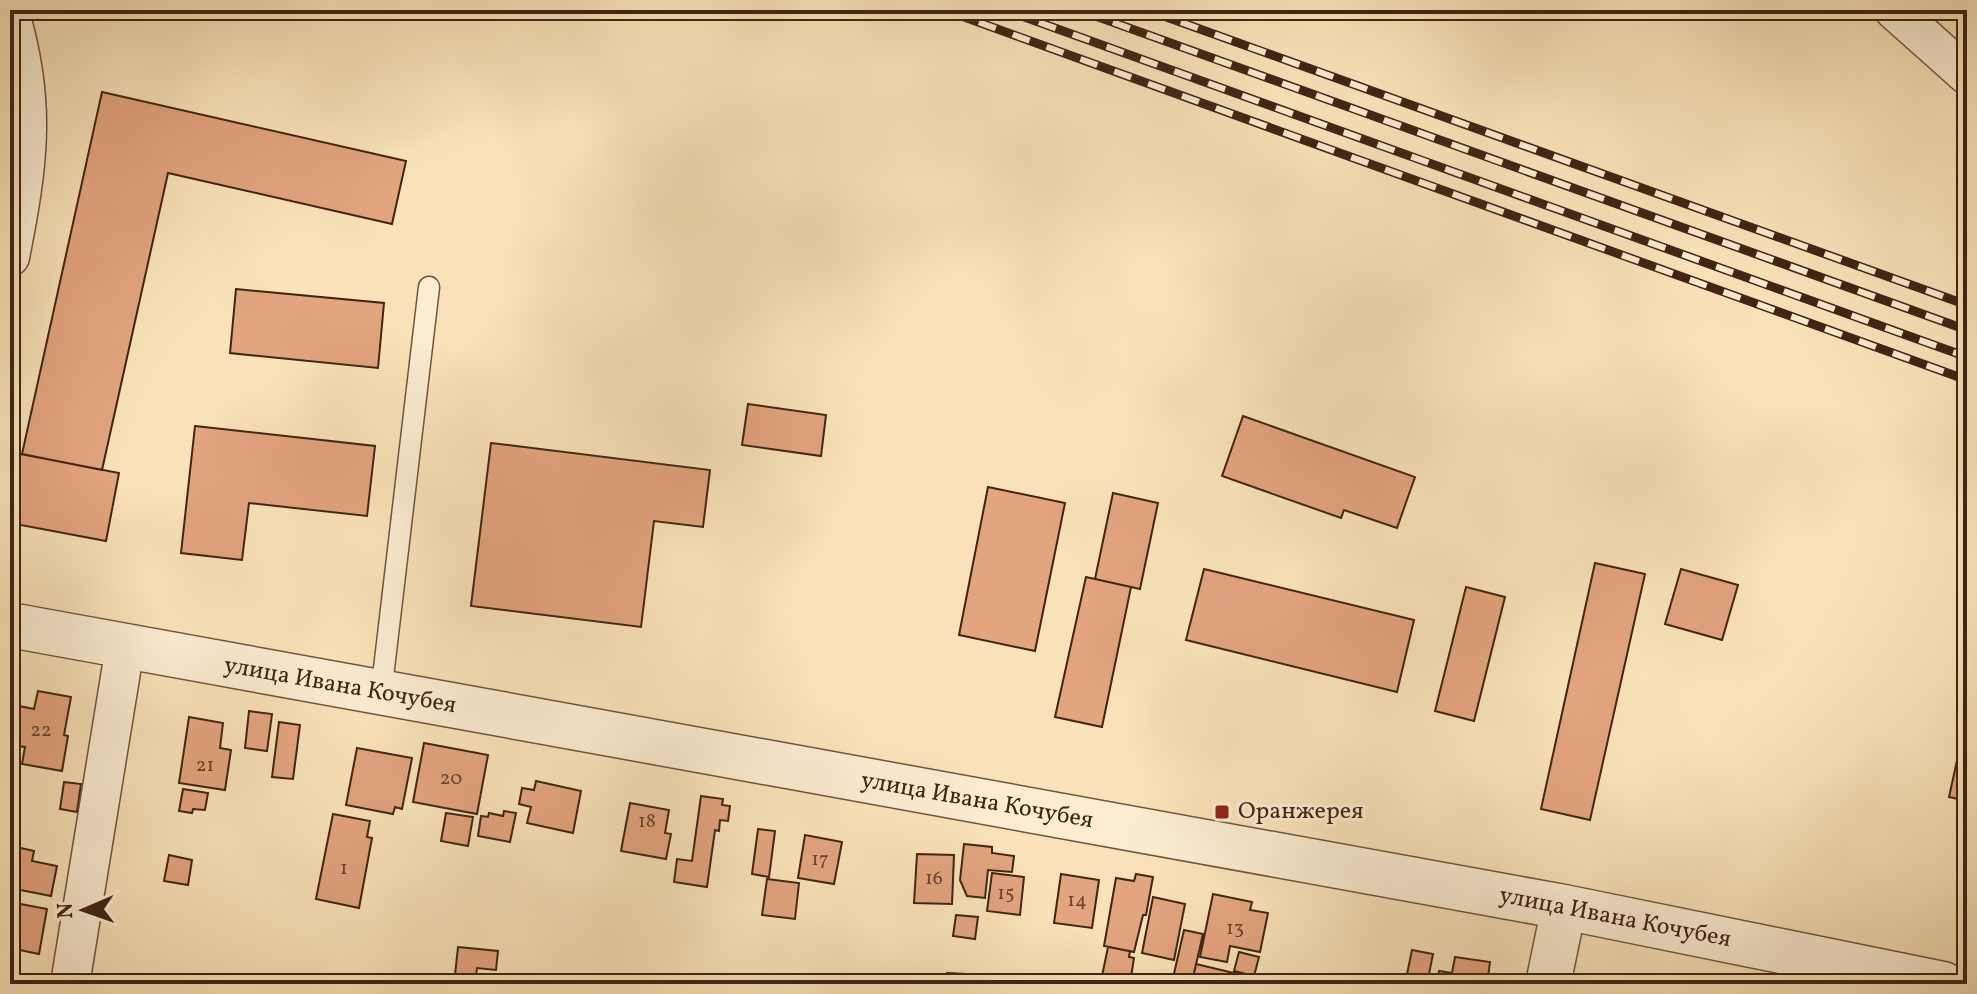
<svg xmlns="http://www.w3.org/2000/svg" width="1977" height="994" font-family="Vollkorn,serif">
<style>
.building{fill:#e3a480;stroke:#412414;stroke-width:2}
.lines{fill:none;stroke-linecap:round;stroke-linejoin:round}
.service-casing{stroke:#6f543d;stroke-width:23}
.minor-casing{stroke:#6f543d;stroke-width:41}
.tertiary-casing{stroke:#6f543d;stroke-width:47}
.service{stroke:#fbecd2;stroke-width:20}
.minor{stroke:#fbecd2;stroke-width:38}
.tertiary{stroke:#fbecd2;stroke-width:44}
.rail-casing{stroke:#412414;stroke-width:9}
.rail{stroke:#fbecd2;stroke-width:6;stroke-dasharray:18;stroke-linecap:butt}
.poi-dot{fill:#8f2418;stroke:#fbecd2;stroke-width:3}
.labels{text-anchor:middle;dominant-baseline:central;stroke-width:6;stroke-linejoin:round;paint-order:stroke}
.number-label{font-size:20px;fill:#6a442f}
.street-label{font-size:24px;fill:#412414;stroke:#fbecd2}
.poi-label{font-size:24px;fill:#412414;stroke:#fbecd2;text-anchor:start}
</style>
<rect width="100%" height="100%" fill="#f9e2b9"/>
<filter id="stains"><feTurbulence type="fractalNoise" baseFrequency=".0025" numOctaves="4"/><feColorMatrix values="0 0 0 0 .2 0 0 0 0 .09 0 0 0 0 .02 0 0 0 .5 -.17"/></filter>
<radialGradient id="worn" r=".72"><stop offset=".6" stop-color="#630" stop-opacity="0"/><stop offset="1" stop-color="#630" stop-opacity=".3"/></radialGradient>
<path class="building" d="M102,92l304,69 -14,63 -224,-51 -66,297 -80,-16z
M236,289l148,14 -6,65 -148,-15z
M748,404l78,11 -5,41 -79,-11z
M1243,416l172,61 -18,51 -53,-18 -3,8 -119,-42z
M195,426l180,20 -8,70 -118,-13 -7,57 -61,-7z
M491,443l219,27 -7,57 -49,-6 -13,106 -170,-21z
M10,452l109,21 -13,68 -96,-18z
M988,487l77,16 -30,148 -76,-16z
M1113,493l45,10 -18,86 -45,-10z
M1595,563l50,11 -55,246 -49,-11z
M1204,569l210,51 -17,72 -211,-52z
M1681,569l57,16 -16,55 -57,-16z
M1086,577l45,10 -29,140 -47,-10z
M1466,587l39,10 -31,124 -39,-10z
M38,691l33,6 -7,38 4,1 -6,35 -40,-7 3,-17 -9,-1 3,-15h-4l4,-25 15,3z
M249,711l23,3 -5,37 -22,-3z
M189,717l34,6 -3,25 11,2 -6,40 -46,-7z
M1966,719h1v82l-18,-4z
M279,722l21,3 -7,54 -21,-2z
M424,743l64,12 -11,59 -64,-12z
M357,748l55,10 -10,51 -7,-2 -2,7 -47,-9z
M536,781l45,10 -8,42 -46,-10 4,-16 -12,-3 3,-16 12,2z
M64,782l17,2 -4,28 -17,-3z
M183,789l25,4 -3,17 -12,-1 -1,4 -13,-2z
M701,796l22,3 -1,6 8,1 -2,15 -8,-1 -1,11 -4,-1 -8,57 -33,-5 3,-23 15,2z
M630,803l39,7 -4,23 6,1 -5,25 -45,-8z
M504,811l12,2 -6,29 -32,-6 3,-20 7,1 1,-4 14,3z
M446,813l27,4 -5,29 -27,-5z
M333,814l37,7 -3,16 5,1 -13,70 -43,-9z
M758,829l17,2 -6,46 -17,-3z
M805,835l37,7 -8,42 -36,-6z
M964,844l28,3v6l22,3 -2,16 -24,-2 -3,28 -18,-2 -7,-16z
M12,846l22,5 -2,10 25,5 -6,30 -41,-8z
M917,854l37,1 -2,49 -38,-1z
M169,855l23,5 -4,25 -24,-4z
M992,873l32,4 -4,38 -33,-4z
M1061,874l38,6 -7,48 -38,-5z
M1136,874l17,3 -7,38h-3l-9,37 -30,-6 12,-68 18,3z
M767,879l32,4 -4,36 -33,-4z
M1213,894l39,8 -2,8 18,3 -8,39 -30,-6 -3,16 -27,-5z
M1153,897l32,7 -11,56 -32,-7z
M10,902l37,7 -8,45 -29,-6z
M956,915l22,2 -3,22 -22,-3z
M1184,930l19,4 -11,48 -19,-4z
M458,947l40,4 -2,19 -19,-2 -2,16h-21z
M1108,947l22,4 -1,6 5,1 -4,26 -29,-3z
M1412,950l21,4 -6,30h-22z
M1239,952l20,5 -5,19 -20,-5z
M1455,957l35,5 -3,22h-50l2,-13 13,2z
M1196,964l42,10 -2,10 -44,-2z
M947,973l19,1 -1,10h-18z
M10,974l27,5 -1,5h-26z
M1715,979l31,5h-31z"/>
<g class="lines">
<g class="service-casing">
<path id="service" d="M381,694l48,-407"/>
</g>
<g class="minor-casing">
<path id="minor" d="M1894,10l73,65
M10,14c27,90 18,152 0,243
M70,984l55,-337"/>
</g>
<g class="tertiary-casing">
<path id="tertiary" d="M10,625l1554,282 379,77
M1548,984l16,-77"/>
</g>
<use href="#service" class="service"/>
<use href="#minor" class="minor"/>
<use href="#tertiary" class="tertiary"/>
<g class="rail-casing">
<path id="rail" d="M945,10l1022,370
M1005,10l962,347
M1079,10l888,320
M1147,10l820,295"/>
</g>
<use href="#rail" class="rail"/>
</g>
<rect class="poi-dot" x="1214" y="804" width="16" height="16" rx="4"/>
<g class="labels">
<g class="number-label">
<text x="41" y="731">22</text>
<text x="205" y="766">21</text>
<text x="451" y="779">20</text>
<text x="647" y="822">18</text>
<text x="820" y="860">17</text>
<text x="344" y="869">1</text>
<text x="934" y="879">16</text>
<text x="1006" y="894">15</text>
<text x="1077" y="901">14</text>
<text x="1235" y="929">13</text>
</g>
<g class="street-label">
<text transform="translate(340 686) rotate(10)">улица Ивана Кочубея</text>
<text transform="translate(977 801) rotate(10)">улица Ивана Кочубея</text>
<text transform="translate(1615 918) rotate(11)">улица Ивана Кочубея</text>
</g>
<g class="poi-label">
<text x="1238" y="812">Оранжерея</text>
</g>
</g>
<rect width="1977" height="994" fill="none" stroke="#f9e2b9" stroke-width="40"/>
<rect x="12" y="12" width="1953" height="970" fill="none" stroke="#412414" stroke-width="4"/>
<rect x="20" y="20" width="1937" height="954" fill="none" stroke="#412414" stroke-width="2"/>
<g transform="translate(84 910) rotate(268)" stroke="#fbecd2" stroke-width="6" paint-order="stroke">
<path d="M0-6L14 30L0 20L-14 30Z" fill="#412414"/>
<text y="-12" font-size="22" font-weight="bold" text-anchor="middle" fill="#412414">N</text>
</g>
<rect width="100%" height="100%" filter="url(#stains)"/>
<rect width="100%" height="100%" fill="url(#worn)"/>
</svg>
